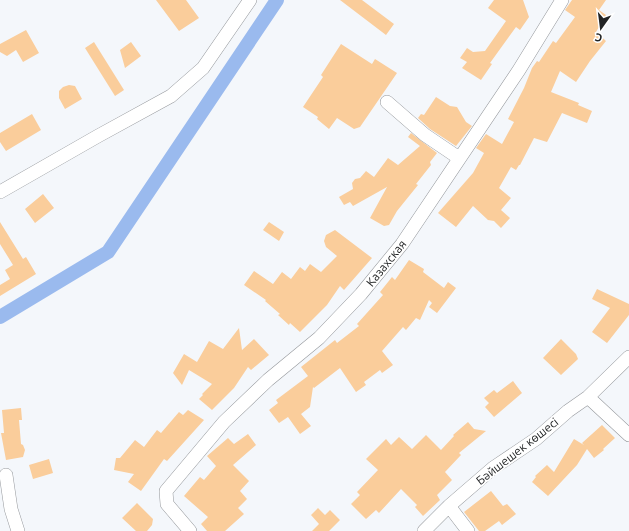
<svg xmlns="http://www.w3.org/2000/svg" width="629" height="531" font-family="Ubuntu,sans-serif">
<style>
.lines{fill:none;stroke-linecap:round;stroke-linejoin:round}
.canal{stroke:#9abaee;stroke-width:14}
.building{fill:#facd9b}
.minor-casing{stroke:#94979b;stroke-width:14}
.minor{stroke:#fff;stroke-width:13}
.labels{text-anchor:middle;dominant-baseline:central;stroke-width:3.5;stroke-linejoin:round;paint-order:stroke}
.street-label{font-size:12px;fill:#222425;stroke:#fff}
</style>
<rect width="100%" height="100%" fill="#f4f7fb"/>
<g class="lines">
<path class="canal" d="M0,317l108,-65 169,-252"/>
</g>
<path class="building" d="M156,0h30l13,18 -20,13z
M340,0h22l32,24 -8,11z
M494,0h29l6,17 -9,13 -4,-3 -26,36 2,1 -11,16 -19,-12 5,-6 -7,-4 7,-10 6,4 12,-1 21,-30 -18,-13z
M572,0h34l-7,10 7,5 -10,17 10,9 -16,20 -14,21 -16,-11 -9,21 28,11 -1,2 14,6 -5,12 -25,-10 -15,29 -13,-4 -14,27h-1l-3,5 -5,-3 -12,21 12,10 -10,12 9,8 -9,10 -7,-7 -6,-1 -15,-14 -17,21 -18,-14 35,-40 11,-20 -8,-5 10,-14 16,10 12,-22 -6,-3 16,-31 8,-20 5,-7 2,1 14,-21 3,2 19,-26 -10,-7z
M26,30l13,23 -16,9 -7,-12 -9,6 -7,-4v-8z
M94,42l30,48 -9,6 -30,-48z
M131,42l10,14 -16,12 -5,-18z
M341,44l31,20 3,-5 22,14 -37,54 -6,2 -17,-11 -8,11 -12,-10 1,-2 -15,-10 20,-30 -2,-2z
M69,85l6,1 7,13 -17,10 -6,-11v-7l4,-4z
M436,97l14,9 7,1 9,15 6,4 -16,20 -26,-17 -12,-11 3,-4 3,1z
M32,114l9,16 -35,21 -6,-9v-9z
M411,133l26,20 -7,9 1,3 -15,19 2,1 -21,26 -8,14 -5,1 -14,-8 17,-31 -34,19 -3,-4 -6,3 -5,-8 14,-8 -1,-6 3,-4 5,-1 6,-7 8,6 14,-19 10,7 22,-19 -12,-9z
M43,194l11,14 -19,15 -10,-14z
M0,222l23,37 3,-2 10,17 -36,22v-11l10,-6 -5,-9 8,-5 -13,-21z
M269,222l15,10 -5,9 -16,-11z
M335,230l37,28 -28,32 -4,-4 -13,19 -27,27 -10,-9 -1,2 -11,-10 2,-1 -15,-13 1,-1 -22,-15 10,-14 19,13 9,-12 9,7 9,-12 5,4 5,-7 11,8 16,-16 -11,-9 -2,-6 2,-6z
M409,260l15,9 -1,3 21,16 4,-6 8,6 -19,25 -8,-6 3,-4 -3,-3 -9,20 -4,-2 -10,12 -3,-3 -21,24 11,14 -11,8 -2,-3 -16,12 2,3 -10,7 -16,-24 -26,20 -1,-1 -3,20 -9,7 10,12 -11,8 -12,-17 -9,6 -10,-13 9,-7 -2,-3 32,-24 -7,-9 34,-27 2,3 22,-17 -2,-2 26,-29 -3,-3 12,-15 3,3z
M597,289l32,15v11l-22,28 -15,-11 18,-24 -18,-9z
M239,328l3,22 12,-11 15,16 -18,15 -3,-3 -14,21 -22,22 -13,-11 4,-4 -1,-1 10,-10 -23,-14 -7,15 -9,-12 11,-19 13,8 12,-21 14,8z
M561,339l15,15 2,5 -17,16 -18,-17z
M513,381l9,12 -28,24 -9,-10 4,-4 -5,-5 10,-8 3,3z
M21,408l1,12h-3l2,24 2,1 2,5 -2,7 -17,3 -5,-27h3l-2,-23z
M188,410l16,10 -37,41 -3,-2 -23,32 -13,-9 6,-8 -20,-4 2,-12h4l15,-18 9,7 13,-17 4,3 18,-21 4,3z
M468,422l6,7 12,2 -27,22 2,2 -16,17 7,8 -15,15 3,5 -17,16 -8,-9 2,-2 -16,-16 -22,24 -3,-3 -10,9 -15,-15 9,-9 -3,-3 21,-22 -12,-11 20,-20 5,6 8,-8 13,12 14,-14 15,15 13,-14 -1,-1z
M602,425l13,13 -12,11 1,1 -10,8 -7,-9 -10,16 -29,31 -16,-14 4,-5 -1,-1 12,-11 7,7 20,-33 10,6 -2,-2z
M248,434l8,11 -23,20 16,16 -9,10 7,8 -9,9 6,6 -19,17h-18l-6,-7 7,-7 -24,-21 16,-19 4,3 12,-14 -9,-10 21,-18 6,6z
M49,459l4,14 -20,6 -4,-14z
M491,491l12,15 4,-2 9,10 -14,11 -3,-4 -14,10h-6l-15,-19z
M137,503l16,16 -1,6 -5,6h-11l-14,-13z
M318,508l7,7 5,-5 10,10 -11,11h-17l7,-7 -8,-9z"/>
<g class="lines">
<g class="minor-casing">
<path id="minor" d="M387,102l38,33 34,23
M0,192l98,-56 73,-40 32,-28 47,-68
M588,397l41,38
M6,475l5,34 7,22
M449,506l19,25
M190,531l-23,-27 -1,-13 58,-69 44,-42 51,-42 42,-44 41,-50 117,-174 43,-70
M424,531l25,-25 44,-38 43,-29 32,-28 20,-14 41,-40"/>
</g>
<use href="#minor" class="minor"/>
</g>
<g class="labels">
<g class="street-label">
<text transform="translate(386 263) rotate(-51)">Казахская</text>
<text transform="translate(517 451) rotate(-38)">Бәйшешек көшесі</text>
</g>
</g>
<g transform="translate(601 28) rotate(194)" stroke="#ffffff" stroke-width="3" paint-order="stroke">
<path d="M0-3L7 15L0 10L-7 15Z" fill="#222425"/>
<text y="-6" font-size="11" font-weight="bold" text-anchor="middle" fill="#222425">С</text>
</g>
</svg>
